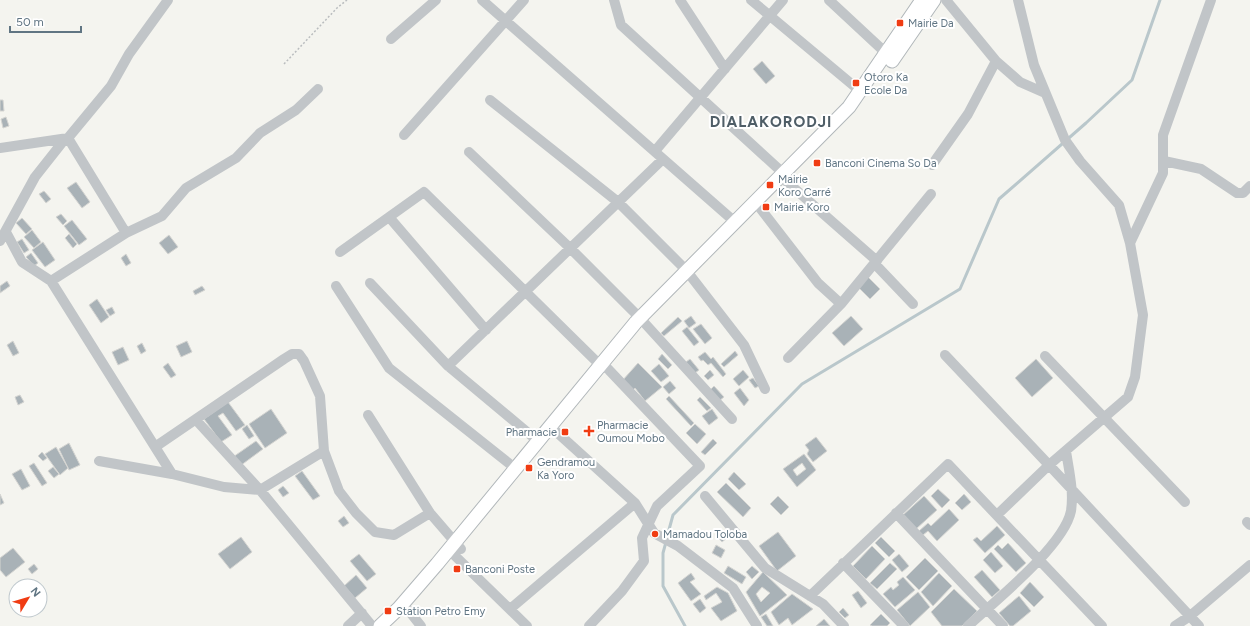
<svg xmlns="http://www.w3.org/2000/svg" width="1250" height="626" font-family="Figtree,sans-serif">
<style>
.lines{fill:none;stroke-linecap:round;stroke-linejoin:round}
.stream{stroke:#b9c7cb;stroke-width:3}
.building{fill:#a9b2b7;stroke:#d5d5d2;fill-rule:evenodd}
.major-casing{stroke:#b1b7ba;stroke-width:15}
.path{stroke:#babdbf;stroke-width:1.5;stroke-dasharray:2 2;stroke-linecap:butt}
.minor{stroke:#c1c5c8;stroke-width:10}
.major{stroke:#fff;stroke-width:13}
.poi-dot{fill:#f03c13;stroke:#fff;stroke-width:1.5}
.labels{text-anchor:middle;dominant-baseline:central;stroke-width:4;stroke-linejoin:round;paint-order:stroke}
.poi-label{font-size:11px;fill:#607583;stroke:#fff;text-anchor:start}
.district-label{font-size:15px;font-weight:bold;letter-spacing:1px;fill:#4f5e67;stroke:#fff}
</style>
<rect width="100%" height="100%" fill="#f4f4ef"/>
<g class="lines">
<path class="stream" d="M667,537l6,-22 129,-131 158,-95 39,-90 87,-76 46,-43 28,-80
M666,542l-3,11v33l22,40"/>
</g>
<path class="building" d="M762,61l13,15 -9,8 -13,-15z
M0,100h3l1,11h-4z
M6,117l3,9 -6,2 -2,-9z
M76,182l14,20 -8,6 -15,-20z
M44,191l7,8 -5,4 -7,-9z
M61,214l6,7 -4,4 -7,-8z
M22,218l10,11 -6,5 -10,-11z
M72,220l15,19 -8,6 -15,-19z
M32,230l9,12 -7,6 -10,-11z
M69,234l8,10 -4,4 -8,-10z
M169,235l9,12 -10,7 -9,-11z
M22,239l7,11 -5,3 -7,-11z
M43,242l12,18 -10,7 -13,-17z
M31,253l7,10 -4,3 -8,-9z
M126,254l5,9 -5,3 -5,-8z
M868,277l12,12 -10,10 -12,-12z
M7,281l3,5 -10,7v-7z
M202,286l3,4 -10,5 -2,-4z
M97,299l12,18 -8,6 -12,-18z
M112,307l3,6 -5,3 -4,-6z
M691,316l5,7 -7,5 -5,-7z
M851,316l12,13 -19,17 -12,-13z
M678,317l4,4 -18,15 -3,-3z
M701,324l11,14 -7,6 -12,-15z
M687,327l12,15 -5,4 -12,-15z
M13,341l6,12 -6,3 -6,-11z
M187,341l5,11 -11,5 -5,-11z
M142,343l4,8 -5,3 -4,-8z
M123,347l6,13 -11,5 -6,-13z
M735,351l3,4 -14,12 -3,-3z
M705,352l6,7 2,-2 13,17 -3,3 -12,-14 -3,2 -5,-5 -2,1 -3,-4z
M662,354l10,11 -4,4 -10,-10z
M690,359l9,11 -4,3 -9,-11z
M1036,359l17,19 -21,19 -17,-19z
M168,363l8,12 -5,3 -8,-11z
M638,363l24,24 -17,14 -10,-13 -3,3 -10,-10z
M659,364l10,12 -8,6 -10,-11z
M710,370l4,5 -6,5 -4,-4z
M743,370l6,7 -10,9 -6,-7z
M753,378l6,8 -4,2 -6,-8z
M670,381l6,7 -7,6 -6,-7z
M714,386l10,11 -5,4 -9,-11z
M740,388l9,12 -5,6 -10,-13z
M20,395l4,7 -6,3 -3,-8z
M669,396l25,27 -3,3 -25,-27z
M700,397l11,11 -4,3 -10,-11z
M228,402l17,23 -9,6 -13,-18 -5,3 14,19 -11,7 -17,-23z
M271,409l16,24 -22,15 -16,-24z
M712,409l6,9 -9,7 -7,-9z
M695,424l11,10 -9,10 -11,-11z
M247,425l7,11 -5,3 -7,-10z
M816,437l11,14 -14,11 -6,-8 2,-4 -4,-5z
M713,439l4,4 -12,12 -4,-3z
M256,441l7,8 -23,17 -7,-9z
M69,443l11,22 -11,5 -10,-21z
M56,447l12,21 -8,7 -15,-21z
M42,452l5,6 -4,3 -5,-5z
M804,454l12,16 -19,17 -14,-18zM802,463l4,6 -9,7 -4,-6z
M34,463l13,20 -5,3 -13,-20z
M53,467l6,7 -5,4 -6,-7z
M21,469l9,17 -8,4 -10,-16z
M302,471l18,25 -7,4 -18,-24z
M734,472l12,12 -7,6 -11,-11z
M726,483l25,25 -8,9 -26,-25z
M283,486l6,7 -6,4 -5,-7z
M938,489l12,11 -8,8 -11,-12z
M0,494l4,9 -4,2z
M964,494l7,8 -9,8 -7,-7z
M778,496l11,11 -8,8 -11,-11z
M924,496l13,14 -21,19 -13,-14z
M949,509l10,11 -22,21 -9,-10 -5,4 -4,-4 9,-8 3,3z
M344,516l5,7 -6,4 -5,-6z
M997,526l8,9 -20,18 -12,-13 4,-3 4,4z
M720,529l8,8 -6,5 -7,-8z
M778,532l18,24 -19,15 -18,-25z
M241,537l11,15 -22,17 -12,-15z
M881,537l14,14 -6,6 -14,-14z
M1008,543l18,20 -10,9 -22,-23 4,-4 4,4z
M716,545l9,5 -4,8 -9,-5z
M872,546l13,13 -19,20 -13,-13z
M13,548l12,14 -19,15 -6,-7v-12z
M991,552l12,14 -8,7 -12,-13z
M359,554l17,20 -9,7 -17,-20z
M899,554l10,12 -7,6 -10,-12z
M925,558l13,13 -19,19 -13,-13z
M890,563l7,6 -20,20 -7,-6z
M34,564l4,5 -6,5 -4,-5z
M728,566l18,11 -4,7 -18,-11z
M752,566l7,6 -7,7 -6,-7z
M982,570l18,20 -8,7 -18,-20z
M763,572l24,23 -27,21 -14,-24zM762,587l8,6 -9,9 -5,-8z
M691,573l4,6 -5,3 11,12 -10,7 -13,-18z
M939,573l13,13 -19,20 -12,-14z
M356,575l11,13 -12,10 -11,-12z
M903,577l12,13 -20,17 -12,-13 8,-7 2,3 6,-5 -2,-3z
M1030,582l14,15 -10,10 -14,-14z
M717,587l11,6 9,18 -16,10 -10,-13 11,-6 -6,-9 -10,7 -2,-4z
M954,589l23,22 -15,15h-20l-11,-14z
M858,591l9,12 -6,5 -9,-13z
M918,592l12,15 -20,19 -13,-16z
M792,594l21,15 -21,16 -4,-7 -9,7 -8,-13z
M1019,596l12,15 -18,15h-3l-11,-13z
M700,599l6,9 -6,5 -7,-9z
M843,608l6,7 -4,3 -6,-6z
M766,614l7,12h-6l-6,-9z
M881,614l9,9 -3,3h-15l-2,-1z
M824,619l6,7h-14z"/>
<g class="lines">
<g class="major-casing">
<path id="major" d="M892,61l42,-61
M380,626l19,-18 38,-44 199,-242 213,-215 73,-107"/>
</g>
<path class="path" d="M284,64l53,-56 10,-8"/>
<path class="minor" d="M482,0l253,222
M614,0l7,25 162,148
M680,0l45,69
M751,0l109,91
M829,0l58,54
M946,0l50,61 24,21 25,11
M1018,0l16,65 31,75 15,21 39,44 11,38 13,72 -8,62 -7,20 -79,68 150,161
M391,39l45,-39
M490,100l128,102 68,68 58,75 21,44
M404,135l120,-135
M68,138l58,95
M0,148l68,-10 43,-52 18,-32 39,-54
M655,151l128,-151
M469,152l101,96 70,70 92,101
M1164,161l37,8 36,24h6l7,-7
M932,165l36,-51 28,-53
M787,182l90,79
M760,208l58,75 23,21
M389,217l97,113
M6,232l16,30 29,19 121,193
M0,241l35,-64 30,-38
M1130,243l33,-70v-38l48,-135
M340,252l84,-60 176,173 8,4 92,97 -43,40 -15,32 2,23 -22,30 -33,35
M874,263l39,41
M51,281l75,-48 36,-17 24,-28 50,-30 24,-25 36,-23 22,-21
M370,283l78,83 91,76
M336,286l53,82 127,101
M945,355l104,110 -52,50
M1045,356l140,146
M788,358l53,-54 90,-110
M448,366l215,-207
M368,415l62,98 31,36
M196,420l64,70 112,136
M551,427l84,76 19,30 24,13 55,42 24,38
M155,447l129,-88 8,-5h7l5,7 16,35 4,55 15,40 17,22 19,19 19,3 36,-22
M99,461l73,13 52,13 36,3 64,-39
M705,496l60,72 58,36 21,22
M896,513l107,113
M1247,522l3,3
M449,550l78,76
M843,563l61,63
M810,596l138,-132 154,162
M510,609l125,-106
M409,611l12,15
M348,626l14,-13
M968,626c27,-25 96,-80 103,-115 3,-20 -2,-40 -5,-60
M1175,626l15,-10 60,-51"/>
<use href="#major" class="major"/>
</g>
<g class="poi-dot">
<rect x="896" y="19" width="8" height="8" rx="2"/>
<rect x="852" y="79" width="8" height="8" rx="2"/>
<rect x="813" y="159" width="8" height="8" rx="2"/>
<rect x="766" y="181" width="8" height="8" rx="2"/>
<rect x="762" y="203" width="8" height="8" rx="2"/>
<path d="M587 425h4v4h4v4h-4v4h-4v-4h-4v-4h4z"/>
<rect x="561" y="428" width="8" height="8" rx="2"/>
<rect x="525" y="464" width="8" height="8" rx="2"/>
<circle cx="655" cy="534" r="4"/>
<rect x="453" y="565" width="8" height="8" rx="2"/>
<rect x="384" y="607" width="8" height="8" rx="2"/>
</g>
<g class="labels">
<g class="poi-label">
<text x="908" y="23">Mairie Da</text>
<text x="864" y="77">Otoro Ka<tspan x="864" dy="13">Ecole Da</tspan></text>
<text x="825" y="163">Banconi Cinema So Da</text>
<text x="778" y="179">Mairie<tspan x="778" dy="13">Koro Carré</tspan></text>
<text x="774" y="207">Mairie Koro</text>
<text x="597" y="425">Pharmacie<tspan x="597" dy="13">Oumou Mobo</tspan></text>
<text x="557" y="432" text-anchor="end">Pharmacie</text>
<text x="537" y="462">Gendramou<tspan x="537" dy="13">Ka Yoro</tspan></text>
<text x="663" y="534">Mamadou Toloba</text>
<text x="465" y="569">Banconi Poste</text>
<text x="396" y="611">Station Petro Emy</text>
</g>
<g class="district-label">
<text x="771" y="122">DIALAKORODJI</text>
</g>
</g>
<g transform="translate(28 598) rotate(52)"><circle r="19" fill="#ffffff" stroke="#bfc8cd"/>
<path d="M0-3L7 15L0 10L-7 15Z" fill="#f03c13"/>
<text y="-6" font-size="11" font-weight="bold" text-anchor="middle" fill="#607583">N</text>
</g>
<path d="M10 26v6h71v-6" fill="none" stroke="#607583" stroke-width="2"/>
<text x="16" y="26" font-size="12" fill="#607583" stroke="#ffffff" stroke-width="3" paint-order="stroke">50 m</text>
</svg>
